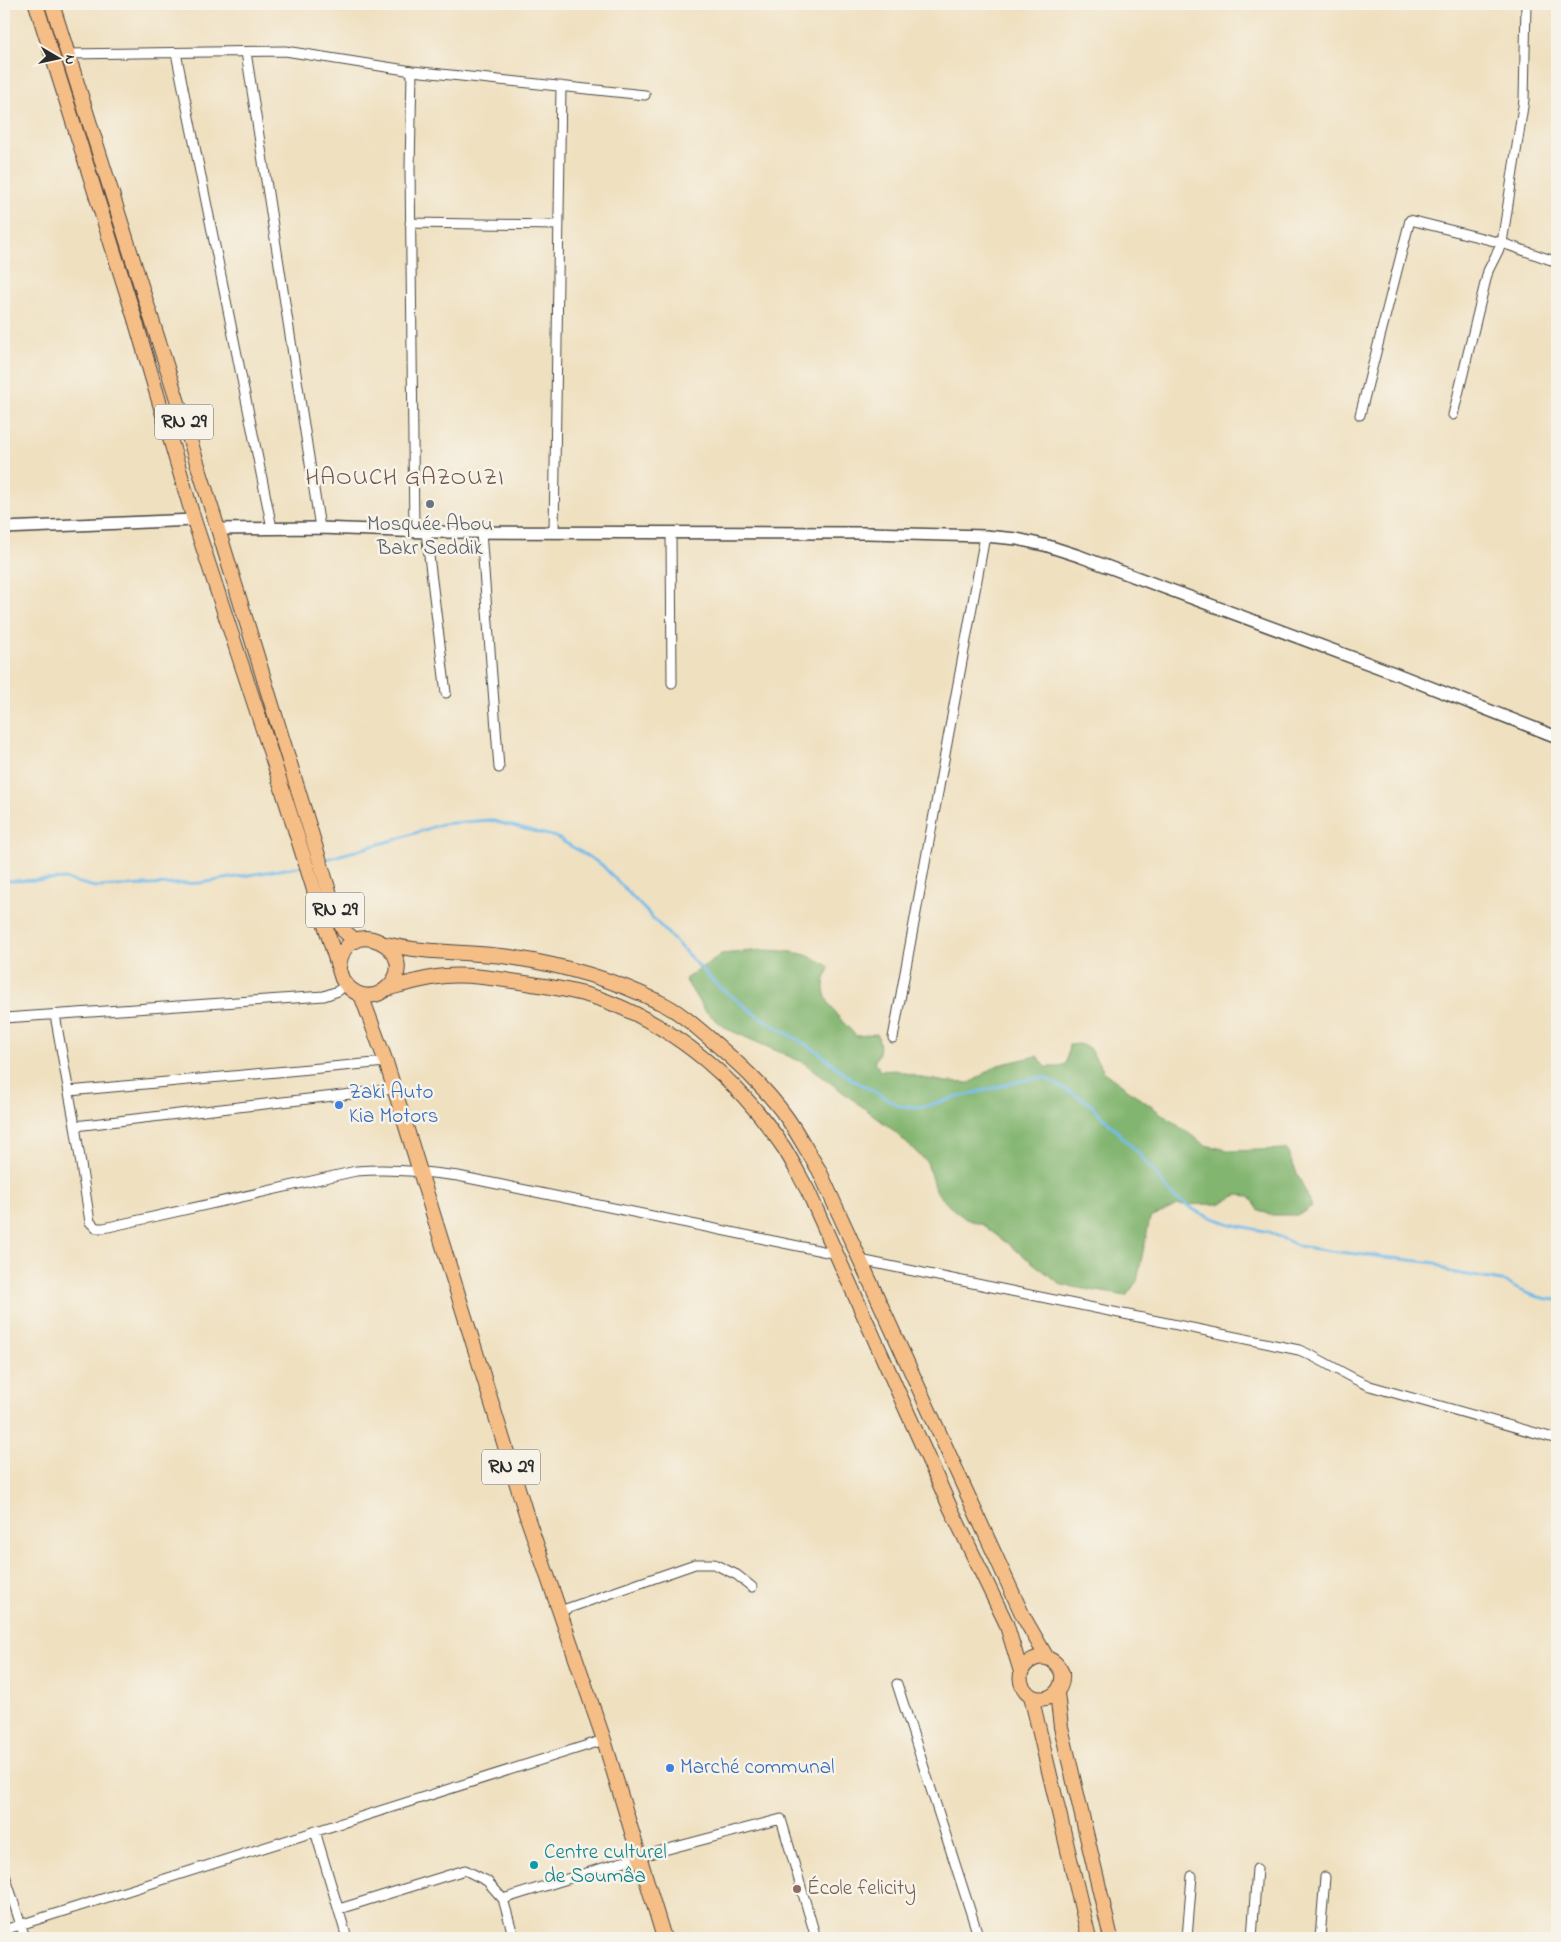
<svg xmlns="http://www.w3.org/2000/svg" width="1561" height="1942" font-family="'Indie Flower',sans-serif">
<style>
.forest{fill:#82b56f;stroke:#56704d}
.lines{fill:none;stroke-linecap:round;stroke-linejoin:round}
.stream{stroke:#72bbea;stroke-width:3}
.minor-casing{stroke:#484641;stroke-width:11}
.tertiary-casing{stroke:#484641;stroke-width:14}
.primary-casing{stroke:#484641;stroke-width:16}
.trunk-casing{stroke:#484641;stroke-width:16}
.minor{stroke:#fff;stroke-width:9}
.tertiary{stroke:#fff;stroke-width:11}
.primary{stroke:#f6be87;stroke-width:14}
.trunk{stroke:#f6be87;stroke-width:14}
.worship-dot{fill:#6b7280;stroke:#f7f3e8;stroke-width:2}
.shop-dot{fill:#3f7fe0;stroke:#f7f3e8;stroke-width:2}
.culture-dot{fill:#0f9aa8;stroke:#f7f3e8;stroke-width:2}
.education-dot{fill:#8d6e63;stroke:#f7f3e8;stroke-width:2}
.labels{text-anchor:middle;dominant-baseline:central;stroke-width:5;stroke-linejoin:round;paint-order:stroke}
.shield{fill:#f7f3e8;stroke:#686764;stroke-width:1}
.shield-label{font-size:20px;font-weight:bold;fill:#2b2b2b}
.worship-label{font-size:21px;fill:#5b616d;stroke:#f7f3e8}
.shop-label{font-size:21px;fill:#366cbe;stroke:#f7f3e8;text-anchor:start}
.culture-label{font-size:21px;fill:#0d838f;stroke:#f7f3e8;text-anchor:start}
.education-label{font-size:21px;fill:#785e54;stroke:#f7f3e8;text-anchor:start}
.quarter-label{font-size:24px;letter-spacing:1px;fill:#705349;stroke:#f7f3e8}
</style>
<rect width="100%" height="100%" fill="#f7f3e8"/>
<filter id="ink" filterUnits="userSpaceOnUse"><feTurbulence type="fractalNoise" baseFrequency=".02" numOctaves="2"/><feDisplacementMap in="SourceGraphic" scale="10" xChannelSelector="R" yChannelSelector="G"/><feConvolveMatrix kernelMatrix="1 2 1 2 8 2 1 2 1" color-interpolation-filters="sRGB"/></filter>
<filter id="wash" filterUnits="userSpaceOnUse"><feTurbulence type="fractalNoise" baseFrequency=".0096" numOctaves="4" result="noise"/><feDisplacementMap in="SourceGraphic" scale="20" xChannelSelector="R" yChannelSelector="G"/><feGaussianBlur stdDeviation="1.12" result="paint"/><feColorMatrix in="noise" values="0 0 0 0 0 0 0 0 0 0 0 0 0 0 0 0 0 1.4 0 .05"/><feComposite in="paint" operator="in"/></filter>
<g filter="url(#wash)">
<rect width="100%" height="100%" fill="#efe0c0"/>
<path class="forest" d="M763,950c23,1 46,1 66,17 -1,6 -5,12 -5,19 0,20 20,36 32,50l21,-2c4,11 4,17 -2,27l5,10 16,-1 26,8 25,4 23,1 28,-18 39,-9 9,11h10l10,-3 3,-19 10,-1 10,4 16,25 100,72 27,6 54,-2 26,57 -13,9h-30l-11,-6 -8,-13 -13,-1 -18,9 -41,1 -28,13 -13,63 -11,15 -64,-11 -79,-60 -17,-6 -17,-13 -14,-16 -8,-28 -39,-36 -84,-63 -77,-34 -23,-19 -19,-31 36,-25z"/>
<g class="lines">
<path class="stream" d="M323,860l74,-21 45,-15 47,-4 67,17 46,28 115,120 41,31 59,35 33,27 50,28 21,1 99,-26 23,-4 45,25 53,54 32,40 26,17 31,11 39,8 30,14 31,5 106,12 14,9 57,10c12,11 35,17 50,18
M4,879l7,2 54,-2 30,8 105,-4 103,-17"/>
</g>
</g>
<g filter="url(#ink)">
<g class="lines">
<g class="minor-casing">
<path id="minor" d="M246,52l74,476
M176,53l96,475
M67,54l218,-3 127,20 233,24
M412,71l-2,97 4,364
M410,223l149,2
M1360,415l50,-195 92,23 55,19
M1453,415l35,-144 14,-28 22,-143 2,-96
M426,532l20,161
M481,532l18,236
M554,532l7,-446
M671,532l1,151
M55,1015l20,111 15,96 6,6h8l252,-57c35,-3 67,0 102,5l379,78
M4,1018l320,-22 14,-5 7,-6
M893,1038l92,-502
M69,1091l317,-29
M75,1126l319,-37
M860,1260l439,90c25,10 46,26 71,36l187,53
M560,1611l135,-47h19l23,11 15,12
M897,1684l82,254
M315,1831l32,107
M4,1872l21,66
M339,1909l126,-39 22,11 16,18
M4,1930l600,-190
M514,1938l-11,-39 135,-42 143,-38 35,119
M1187,1938l5,-62
M1252,1938l5,-69
M1320,1938l5,-61"/>
</g>
<g class="tertiary-casing">
<path id="tertiary" d="M4,528l190,-8
M218,529l102,-1 106,4 442,1 117,3 32,3 31,7 31,10 315,117 163,64"/>
</g>
<g class="primary-casing">
<path id="primary" d="M361,995l25,67 141,455 77,223 60,198"/>
</g>
<g class="trunk-casing">
<path id="trunk" d="M36,4l98,312 60,204 81,246 67,213c5,8 11,14 21,16 9,2 18,-1 25,-8 37,-36 -43,-78 -49,-20
M52,4l166,525 119,388 7,14 12,10
M386,944c41,10 83,7 124,13 51,8 103,22 149,45 18,8 34,22 49,35 29,25 57,50 79,81 12,17 21,35 32,52l204,446 24,42
M386,989c19,-5 39,-11 59,-13 29,-2 58,4 87,8 24,4 50,8 74,17 73,28 135,82 178,147 9,14 16,29 24,43l141,314 57,118 15,49
M1057,1693l4,34 50,211
M1031,1696c17,8 33,-4 31,-23 -16,-36 -62,-1 -31,23l58,242"/>
</g>
<use href="#minor" class="minor"/>
<use href="#tertiary" class="tertiary"/>
<use href="#primary" class="primary"/>
<use href="#trunk" class="trunk"/>
</g>
</g>
<circle class="worship-dot" cx="430" cy="504" r="5"/>
<g class="shop-dot">
<circle cx="339" cy="1105" r="5"/>
<circle cx="670" cy="1768" r="5"/>
</g>
<circle class="culture-dot" cx="534" cy="1865" r="5"/>
<circle class="education-dot" cx="797" cy="1889" r="5"/>
<g class="labels">
<g class="shield">
<rect x="155" y="404.5" width="58" height="35" rx="4"/>
<rect x="306" y="892.5" width="58" height="35" rx="4"/>
<rect x="482" y="1449.5" width="58" height="35" rx="4"/>
</g>
<g class="shield-label">
<text x="184" y="422">RN 29</text>
<text x="335" y="910">RN 29</text>
<text x="511" y="1467">RN 29</text>
</g>
<g class="worship-label">
<text x="430" y="525">Mosquée Abou<tspan x="430" dy="24">Bakr Seddik</tspan></text>
</g>
<g class="shop-label">
<text x="349" y="1093">Zaki Auto<tspan x="349" dy="24">Kia Motors</tspan></text>
<text x="680" y="1768">Marché communal</text>
</g>
<g class="culture-label">
<text x="544" y="1853">Centre culturel<tspan x="544" dy="24">de Soumâa</tspan></text>
</g>
<g class="education-label">
<text x="807" y="1889">École felicity</text>
</g>
<g class="quarter-label">
<text x="405" y="478">HAOUCH GAZOUZI</text>
</g>
</g>
<rect width="1561" height="1942" fill="none" stroke="#f7f3e8" stroke-width="20"/>
<g transform="translate(58 58) rotate(99)" stroke="#f7f3e8" stroke-width="4" paint-order="stroke">
<path d="M0-4L9 19L0 12L-9 19Z" fill="#2b2b2b"/>
<text y="-8" font-size="14" font-weight="bold" text-anchor="middle" fill="#2b2b2b">N</text>
</g>
</svg>
